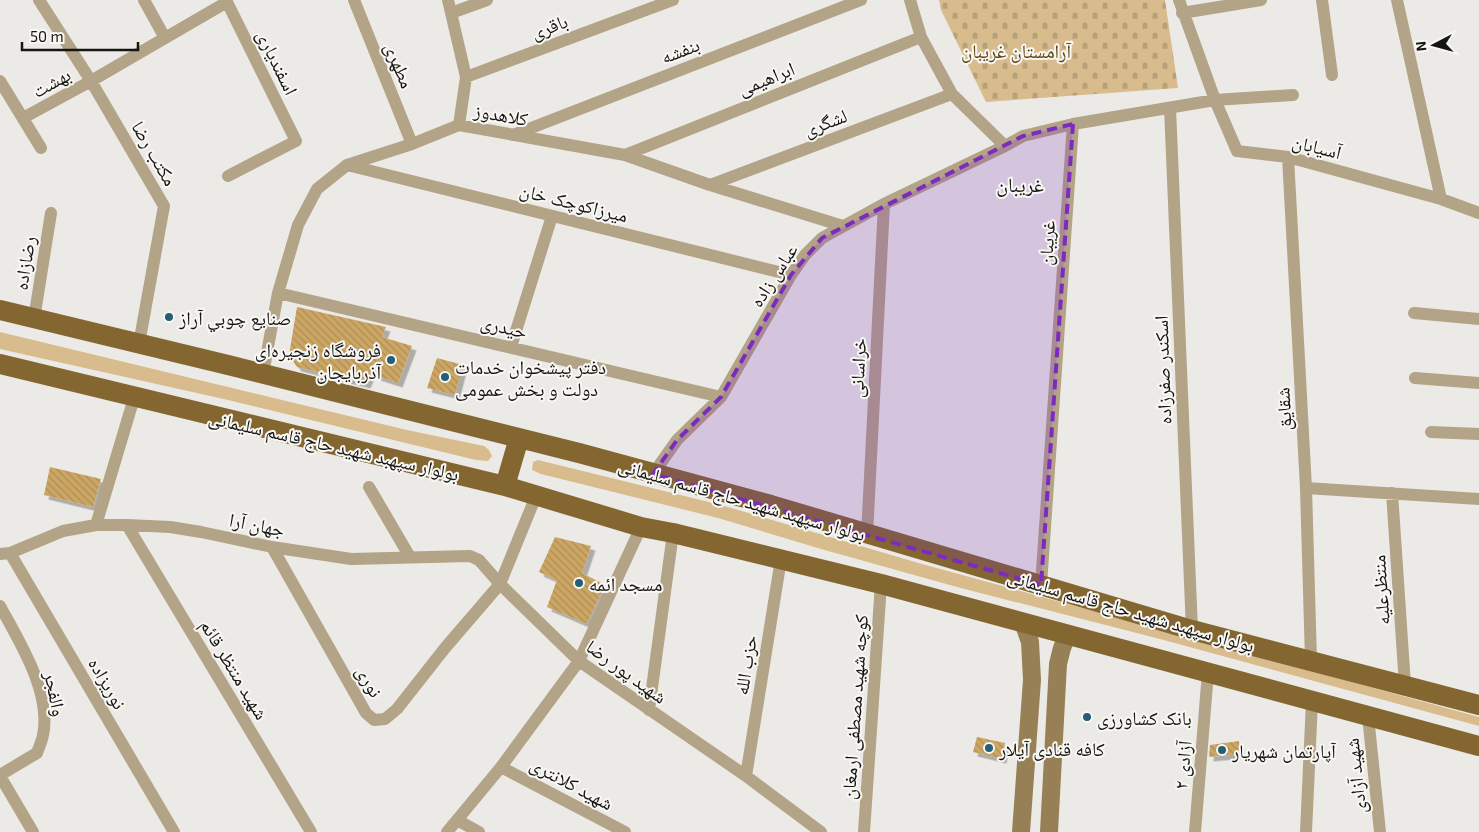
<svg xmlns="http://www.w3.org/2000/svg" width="1479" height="832" font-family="'Exo 2','Noto Naskh Arabic',sans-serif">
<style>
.green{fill:#d8bc8d}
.cemetery{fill:url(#cemetery-stones)}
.building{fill:url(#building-back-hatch);filter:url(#shadow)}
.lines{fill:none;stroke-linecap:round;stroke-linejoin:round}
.street{stroke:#b3a387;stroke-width:12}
.secondary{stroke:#988056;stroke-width:18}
.primary{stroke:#846630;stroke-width:20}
.marked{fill:#7b2cbf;fill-opacity:0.2;stroke:#7b2cbf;stroke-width:4;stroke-dasharray:10 6;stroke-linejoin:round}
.poi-dot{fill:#245e77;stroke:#f9f7f3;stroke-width:2}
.labels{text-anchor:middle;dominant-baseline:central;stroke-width:4;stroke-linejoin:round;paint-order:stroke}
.street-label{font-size:19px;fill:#151513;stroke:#f9f7f3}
.park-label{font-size:19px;fill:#5e440f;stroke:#f9f7f3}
.poi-label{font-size:19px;fill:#151513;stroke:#f9f7f3;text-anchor:start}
.neighbourhood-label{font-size:20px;fill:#151513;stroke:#f9f7f3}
</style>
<defs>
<pattern id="cemetery-stones" width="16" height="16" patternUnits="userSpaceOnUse" patternTransform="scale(1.25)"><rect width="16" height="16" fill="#d8bc8d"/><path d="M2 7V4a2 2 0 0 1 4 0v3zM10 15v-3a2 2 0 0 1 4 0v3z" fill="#b8a179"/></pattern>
<pattern id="building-back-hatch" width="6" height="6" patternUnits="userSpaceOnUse" patternTransform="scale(1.25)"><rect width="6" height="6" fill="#cca664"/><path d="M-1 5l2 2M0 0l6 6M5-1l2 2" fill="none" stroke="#ae8e56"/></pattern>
<filter id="shadow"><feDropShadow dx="4.5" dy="4.5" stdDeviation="0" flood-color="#0004"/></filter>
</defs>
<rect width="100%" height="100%" fill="#eceae6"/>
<path class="green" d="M0,332l407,98 77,16 5,4 3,6 -4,5 -12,-1 -248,-60 -228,-51z
M538,460l183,45 201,59 557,153v9l-319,-87 -203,-52 -136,-38 -103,-31 -177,-44 -9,-4 1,-8z"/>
<path class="cemetery" d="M939,0h226l13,88 -192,14 -45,-92z"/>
<path class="building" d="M297,307l89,20 -4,10 30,9 -14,37 -28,-9 -4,10 -69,-17 -8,-12z
M437,358l26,7 -8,30 -28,-7z
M50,467l51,12 -8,28 -49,-12z
M555,537l36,9 -9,27 23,12 -18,39 -40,-17 10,-27 -18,-8z
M977,737l28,6 -3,16 -29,-7z
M1239,741l1,13 -31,3 1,-12z"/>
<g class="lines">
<path class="street" d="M39,0l52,81 73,125 -25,138
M144,0l21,38
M226,0l70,141 -68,35
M354,0l58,144
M448,0l18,77 -7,48
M910,0l11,37 31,57 53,52 18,-10 50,-12 142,-24 -36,-100
M1322,0l10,75
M1397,0l44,199
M451,13l36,-13
M1182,13l79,-13
M466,77l207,-77
M0,81l41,67
M1293,95l-78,5 22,51 51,6 153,42 38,14
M1170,108l22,522
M23,118l68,-37 136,-79
M513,135l348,-135
M625,155l296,-118
M1288,157l18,331 5,172
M347,165l444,110
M710,185l242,-91
M278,293l443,104
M1414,313l65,6
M34,319l17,-106
M511,347l41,-131
M263,374l15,-81 20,-68 19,-36 30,-24 65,-21 47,-19 166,30 85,30 133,41
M1415,378l64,5
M1431,432l48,2
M653,474l24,-34 44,-43 70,-122 14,-20 17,-17 62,-34 121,-58
M369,487l41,70
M1306,488l173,11
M1392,493l13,192
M536,496l-36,88 79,77 167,115 75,56
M96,525l38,-127
M127,525l184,307
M867,535l17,-331
M10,553l164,279
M0,554l10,-1 53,-22 33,-6h31l43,2 31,5 71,15 79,12 119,-3 9,4 21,24 -55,64 -48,61 -12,10 -11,1 -8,-7 -94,-166
M1041,585l32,-461
M0,606c19,35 52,87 43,129 -1,6 -4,12 -6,18l-37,22
M649,710l24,-177
M1368,716l12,116
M501,767l124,65
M0,776l33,56
M746,776l35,-217
M457,820l22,12
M447,832l54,-65 78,-106 62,-134
M864,832l17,-248
M1195,832l13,-160
M1306,832l6,-131"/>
<path class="secondary" d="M1021,832l11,-152 -2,-38 -7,-20
M1049,832l9,-168 4,-16 6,-14"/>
<path class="primary" d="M0,310l228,55 351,88 192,52 421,125 287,75
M0,364l505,122 136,41 32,6 208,51 598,162
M505,486l14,-48"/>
</g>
<path class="marked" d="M1073,124l-32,461 -388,-111 24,-34 44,-43 70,-122 31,-37 201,-102z"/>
<g class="poi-dot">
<circle cx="169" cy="317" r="5"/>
<circle cx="391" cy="360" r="5"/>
<circle cx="445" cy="377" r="5"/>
<circle cx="579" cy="583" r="5"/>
<circle cx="1087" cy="717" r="5"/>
<circle cx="989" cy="748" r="5"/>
<circle cx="1222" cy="750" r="5"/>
</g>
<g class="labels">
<g class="street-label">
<text transform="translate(549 26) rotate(-20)">باقری</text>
<text transform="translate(680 50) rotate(-21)">بنفشه</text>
<text transform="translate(278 62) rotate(64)">اسفندیاری</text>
<text transform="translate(400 65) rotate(68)">مطهری</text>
<text transform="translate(766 78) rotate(-22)">ابراهیمی</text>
<text transform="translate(51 82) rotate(-29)">بهشت</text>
<text transform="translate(501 114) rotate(10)">کلاهدوز</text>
<text transform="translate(825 122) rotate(-21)">لشگری</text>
<text transform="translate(1317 146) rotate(14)">آسیابان</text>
<text transform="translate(155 153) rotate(60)">مکتب رضا</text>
<text transform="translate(574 202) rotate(14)">میرزاکوچک خان</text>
<text transform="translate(1046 243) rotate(-86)">غریبان</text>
<text transform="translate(24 263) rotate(-81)">رضازاده</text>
<text transform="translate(773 275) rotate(-57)">عباس زاده</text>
<text transform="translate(504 326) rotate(13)">حیدری</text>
<text transform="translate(857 368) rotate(-87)">خراسانی</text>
<text transform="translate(1162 370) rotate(-92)">اسکندر صفرزاده</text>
<text transform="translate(1283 409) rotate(-93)">شقایق</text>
<text transform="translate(334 445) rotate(13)">بولوار سپهبد شهید حاج قاسم سلیمانی</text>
<text transform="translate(742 499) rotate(16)">بولوار سپهبد شهید حاج قاسم سلیمانی</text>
<text transform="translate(257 524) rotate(11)">جهان آرا</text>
<text transform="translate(1380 590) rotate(-94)">منتظرعلیه</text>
<text transform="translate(1131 610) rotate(16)">بولوار سپهبد شهید حاج قاسم سلیمانی</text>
<text transform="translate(745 665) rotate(-81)">حزب الله</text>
<text transform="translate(235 669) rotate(59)">شهید منتظر قائم</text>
<text transform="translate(627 671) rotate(36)">شهید پور رضا</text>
<text transform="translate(370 681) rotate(60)">نوری</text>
<text transform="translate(108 683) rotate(60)">نوریزاده</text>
<text transform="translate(56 694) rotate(79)">والفجر</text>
<text transform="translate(854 707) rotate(-86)">کوچه شهید مصطفی ارمغان</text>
<text transform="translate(1182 765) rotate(-85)">آزادی ۲</text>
<text transform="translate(1355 776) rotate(-96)">شهید آزادی</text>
<text transform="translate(572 783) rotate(28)">شهید کلانتری</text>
</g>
<g class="park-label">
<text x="1016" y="50">آرامستان غریبان</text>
</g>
<g class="poi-label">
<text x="179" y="317">صنايع چوبي آراز</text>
<text x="381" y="349" text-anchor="end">فروشگاه زنجیره‌ای<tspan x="381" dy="22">آذربایجان</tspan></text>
<text x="455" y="366">دفتر پیشخوان خدمات<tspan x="455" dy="22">دولت و بخش عمومی</tspan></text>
<text x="589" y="583">مسجد ائمه</text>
<text x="1097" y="717">بانک کشاورزی</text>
<text x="999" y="748">کافه قنادی آیلار</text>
<text x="1232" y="750">آپارتمان شهریار</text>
</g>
<g class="neighbourhood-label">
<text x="1020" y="184">غریبان</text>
</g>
</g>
<g transform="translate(1434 45) rotate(264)" stroke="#f9f7f3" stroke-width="4" paint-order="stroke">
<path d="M0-4L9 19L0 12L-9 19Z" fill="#151513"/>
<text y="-8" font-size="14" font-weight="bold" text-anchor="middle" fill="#151513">N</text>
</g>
<path d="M22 42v8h116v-8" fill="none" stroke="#151513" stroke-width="2.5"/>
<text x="30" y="42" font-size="15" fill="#151513" stroke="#f9f7f3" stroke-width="4" paint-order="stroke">50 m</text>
</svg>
